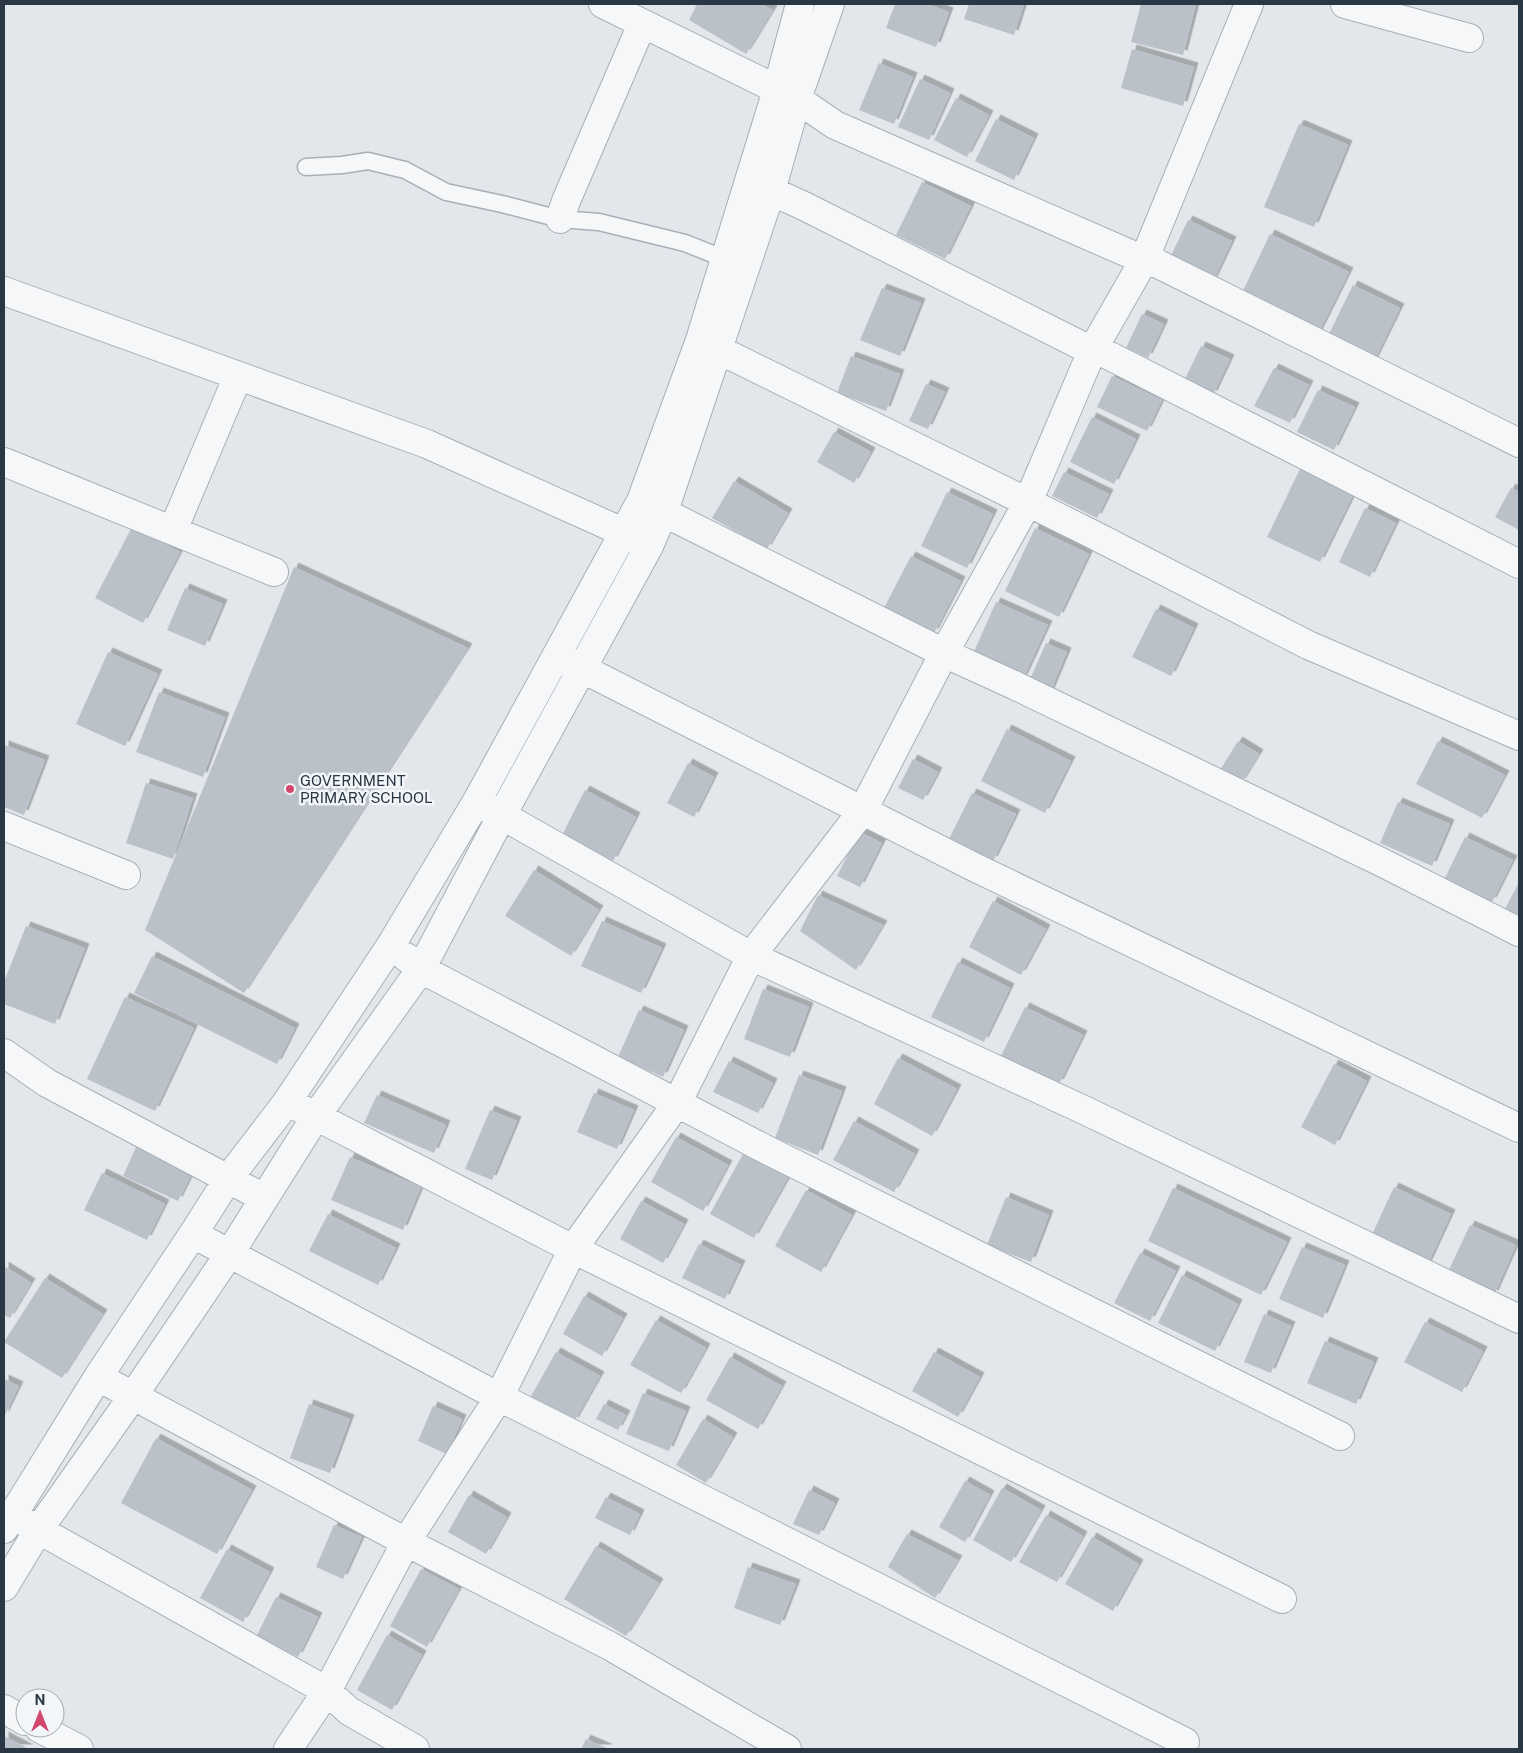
<svg xmlns="http://www.w3.org/2000/svg" width="1523" height="1753" font-family="'Public Sans',sans-serif">
<style>
.building{fill:#bac1c9;filter:url(#shadow)}
.lines{fill:none;stroke-linecap:round;stroke-linejoin:round}
.lane-casing{stroke:#a8afb6;stroke-width:19}
.street-casing{stroke:#a8afb6;stroke-width:30}
.lane{stroke:#f6f7f9;stroke-width:16}
.street{stroke:#f6f7f9;stroke-width:28}
.poi-dot{fill:#d1476e;stroke:#f3f6f8;stroke-width:2}
.labels{text-anchor:middle;dominant-baseline:central;stroke-width:5;stroke-linejoin:round;paint-order:stroke}
.poi-label{font-size:15px;fill:#2a3744;stroke:#f3f6f8;text-anchor:start}
</style>
<defs>
<filter id="shadow"><feDropShadow dx="4.5" dy="-4.5" stdDeviation="0" flood-color="#0004"/></filter>
</defs>
<rect width="100%" height="100%" fill="#e3e7eb"/>
<path class="building" d="M697,4h63l13,6 -27,44 -57,-34z
M895,4h32l22,8 -13,35 -50,-19z
M969,4h55l-10,31 -50,-16z
M1141,4h55l-13,51 -52,-13z
M1132,49l62,18 -11,39 -62,-18z
M879,63l34,14 -19,47 -35,-14z
M920,79l30,14 -21,47 -31,-13z
M956,98l33,17 -22,42 -33,-17z
M996,119l38,19 -20,42 -39,-19z
M1299,124l49,21 -34,82 -50,-20z
M922,182l49,24 -26,53 -49,-24z
M1188,220l44,21 -19,40 -44,-21z
M1270,234l79,38 -31,62 -78,-37z
M1353,285l47,23 -27,55 -47,-23z
M882,288l39,15 -21,53 -40,-16z
M1142,314l22,10 -16,34 -22,-10z
M1201,346l29,13 -17,36 -29,-14z
M851,356l49,18 -14,37 -49,-18z
M1274,368l35,17 -19,38 -36,-17z
M1112,376l50,24 -15,31 -50,-24z
M926,384l19,8 -17,37 -19,-8z
M1318,390l37,17 -21,43 -37,-18z
M1092,417l44,22 -22,45 -44,-22z
M834,432l37,20 -17,31 -37,-21z
M1301,467l53,26 -34,69 -53,-25z
M1064,472l45,22 -12,24 -45,-22z
M734,481l54,32 -21,36 -55,-31z
M1511,488l8,4v38l-24,-13z
M947,492l46,22 -26,54 -46,-22z
M1365,508l31,15 -26,54 -31,-15z
M132,527l48,25 -37,71 -48,-25z
M1035,528l54,26 -30,63 -54,-26z
M911,556l50,25 -27,52 -50,-25z
M294,567l174,81 -224,345 -99,-63z
M185,588l38,16 -18,42 -38,-16z
M996,602l52,23 -25,54 -51,-23z
M1156,609l38,19 -23,48 -39,-19z
M1046,643l21,9 -18,43 -22,-9z
M108,652l50,22 -33,72 -49,-22z
M159,692l66,25 -22,60 -67,-25z
M1007,729l64,32 -26,52 -64,-32z
M1238,741l21,13 -18,29 -21,-13z
M1438,741l67,34 -23,43 -66,-34z
M4,745l41,15 -21,55 -20,-8z
M913,759l25,13 -15,28 -25,-12z
M688,763l26,14 -20,40 -27,-14z
M146,783l47,15 -20,61 -47,-16z
M585,790l51,27 -23,44 -51,-26z
M972,793l44,21 -23,47 -44,-22z
M1398,802l52,22 -18,42 -52,-23z
M859,832l23,11 -22,44 -23,-11z
M1465,837l48,23 -21,42 -48,-22z
M534,870l65,40 -28,46 -66,-40z
M1519,882v37l-15,-8z
M818,895l65,30 -27,45 -56,-39z
M993,901l53,28 -25,46 -52,-28z
M602,921l60,27 -21,45 -60,-27z
M26,926l59,22 -30,76 -51,-20v-22z
M152,956l143,72 -18,36 -143,-71z
M958,962l52,26 -26,54 -53,-25z
M763,989l46,18 -19,50 -46,-18z
M125,997l69,31 -39,83 -68,-32z
M1025,1007l58,28 -24,49 -58,-28z
M639,1010l45,20 -21,47 -45,-20z
M898,1058l59,31 -25,47 -58,-32z
M729,1061l44,22 -15,30 -45,-21z
M1334,1064l33,17 -32,64 -34,-18z
M799,1075l43,16 -24,64 -43,-17z
M594,1093l40,17 -17,39 -40,-17z
M377,1095l69,30 -12,28 -70,-30z
M490,1110l27,11 -25,59 -27,-11z
M854,1121l61,33 -21,38 -61,-32z
M676,1137l52,28 -25,46 -52,-29z
M137,1145l56,26 -15,30 -55,-25z
M744,1152l45,24 -35,62 -44,-24z
M350,1157l71,30 -18,43 -72,-30z
M102,1173l63,31 -18,36 -63,-30z
M1394,1187l57,27 -25,54 -57,-27z
M1173,1188l114,54 -26,53 -113,-54z
M806,1190l46,25 -31,57 -46,-26z
M1006,1197l43,18 -18,47 -44,-17z
M641,1201l43,23 -21,39 -43,-24z
M328,1214l68,34 -18,37 -69,-34z
M1470,1225l46,20 -22,50 -47,-21z
M699,1244l42,21 -16,34 -43,-21z
M1302,1247l43,18 -22,53 -44,-19z
M1140,1253l36,18 -26,50 -36,-18z
M4,1266l27,17 -21,35 -6,-3z
M1182,1275l56,29 -23,47 -57,-28z
M45,1278l58,36 -41,64 -58,-36z
M584,1296l39,22 -21,38 -39,-22z
M1264,1314l27,12 -20,47 -27,-11z
M656,1320l50,28 -25,45 -51,-28z
M1425,1322l58,29 -21,41 -58,-30z
M1325,1341l49,21 -18,42 -49,-21z
M556,1352l44,24 -26,46 -44,-24z
M934,1352l46,25 -22,40 -46,-26z
M730,1357l52,29 -24,43 -52,-29z
M4,1379l15,7 -15,31z
M643,1393l43,18 -17,40 -43,-17z
M309,1404l41,15 -20,54 -40,-15z
M604,1404l22,11 -8,15 -22,-11z
M433,1406l29,13 -15,35 -29,-13z
M703,1419l30,18 -27,46 -30,-18z
M156,1438l96,52 -35,64 -96,-51z
M965,1481l25,14 -25,47 -26,-15z
M1002,1488l39,22 -30,52 -38,-22z
M809,1490l26,13 -16,32 -26,-11z
M469,1495l38,22 -21,37 -38,-22z
M606,1497l34,17 -10,21 -35,-17z
M1046,1515l37,21 -26,46 -38,-20z
M334,1525l28,12 -19,42 -27,-12z
M907,1534l51,26 -23,38 -47,-31z
M1092,1537l47,27 -26,47 -48,-27z
M596,1546l63,37 -33,53 -62,-37z
M227,1549l43,23 -27,50 -43,-24z
M748,1567l48,17 -16,41 -46,-17z
M421,1569l38,20 -32,58 -37,-21z
M276,1597l42,20 -20,40 -42,-20z
M387,1635l35,20 -30,55 -35,-20z
M4,1736l25,13h-25z
M586,1739l23,10h-28z"/>
<g class="lines">
<g class="lane-casing">
<path id="lane" d="M306,167l36,-2 26,-4 37,9 41,22 56,12 58,15 39,3 86,21 40,16"/>
</g>
<g class="street-casing">
<path id="street" d="M603,4l194,95 38,26 309,135 2,-2 373,185
M1345,4l124,34
M771,191l33,15 288,145 12,2 415,211
M560,219l6,-18 76,-177
M4,291l423,153 198,89 14,8
M703,342l387,191 218,112 211,91
M4,462l270,110
M647,504l297,149 70,32 367,177 138,70
M173,530l65,-154
M567,661l409,207 543,260
M487,807l264,149 333,154 435,209
M4,826l122,49
M406,957l15,12 346,181 573,286
M4,1053l43,30 217,115
M300,1108l273,141 709,350
M193,1234l306,163 686,345
M98,1377l308,165 204,104 177,103
M23,1521l304,170 22,20 66,38
M4,1529l94,-152 95,-143 35,-55 59,-77 104,-157 86,-144 164,-300 59,-161 77,-250 23,-86
M4,1587l35,-58 94,-133 97,-143 86,-137 105,-147 81,-154 147,-269 15,-35 54,-162 53,-158 26,-92 33,-95
M4,1709l21,12
M39,1728l40,21
M288,1749l39,-58 79,-149 93,-145 74,-148 104,-146 74,-147 112,-146 81,-157 84,-151 64,-151 52,-91 105,-256"/>
</g>
<use href="#lane" class="lane"/>
<use href="#street" class="street"/>
</g>
<circle class="poi-dot" cx="290" cy="789" r="5"/>
<g class="labels">
<g class="poi-label">
<text x="300" y="780">GOVERNMENT<tspan x="300" dy="17">PRIMARY SCHOOL</tspan></text>
</g>
</g>
<rect width="1523" height="1753" fill="none" stroke="#2a3744" stroke-width="10"/>
<g transform="translate(40 1713)"><circle r="24" fill="#f3f6f8" stroke="#a3aab0"/>
<path d="M0-4L9 19L0 12L-9 19Z" fill="#d1476e"/>
<text y="-8" font-size="14" font-weight="bold" text-anchor="middle" fill="#2a3744">N</text>
</g>
</svg>
